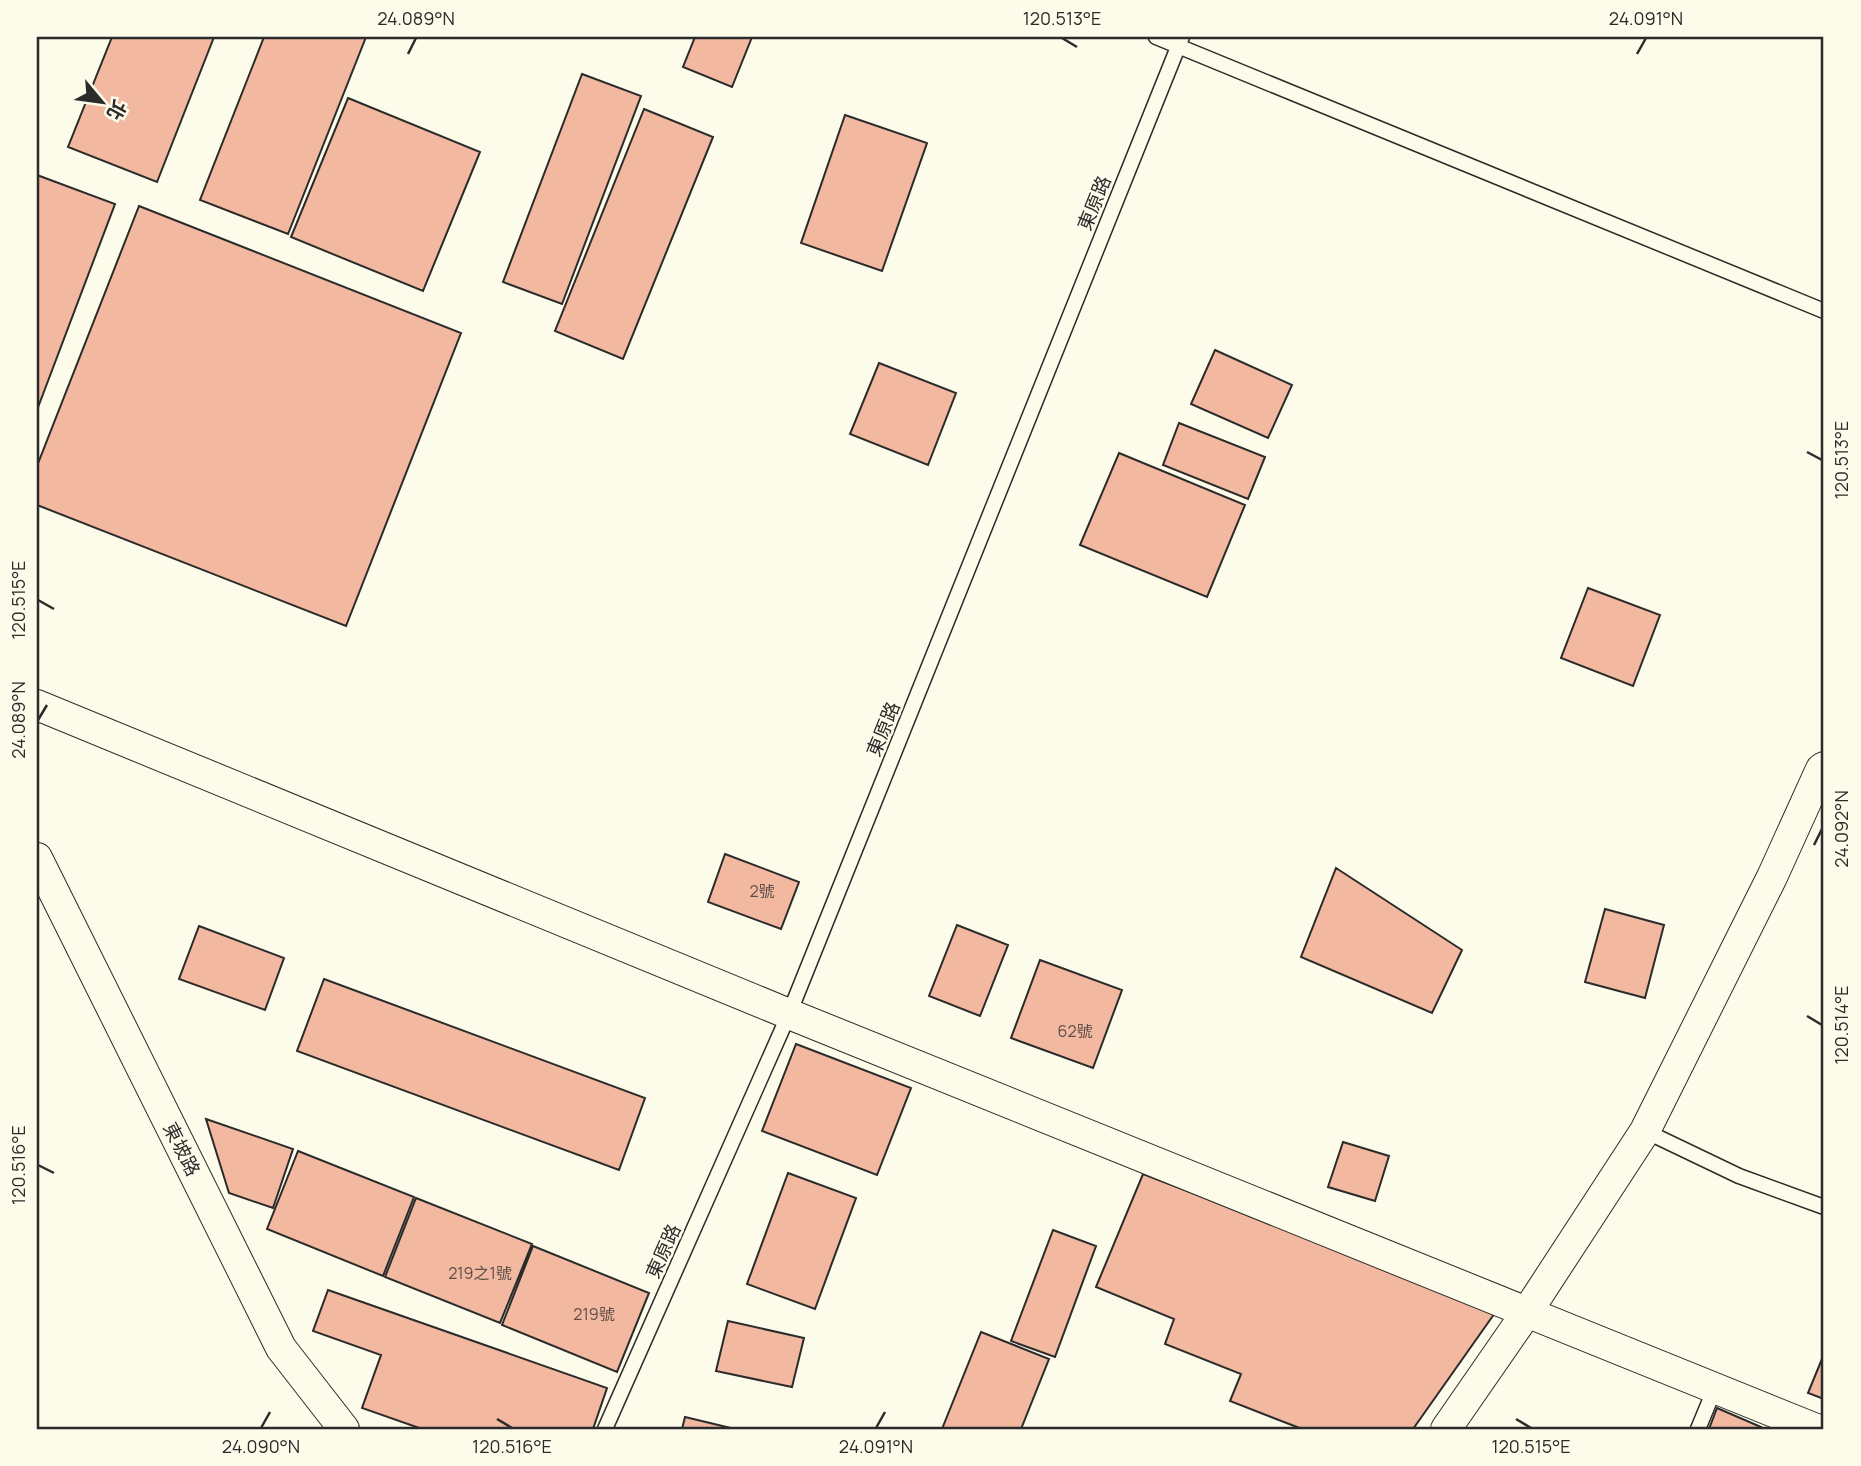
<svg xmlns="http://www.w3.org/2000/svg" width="1861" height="1466" font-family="Manrope,'Noto Sans TC',sans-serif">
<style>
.building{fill:#f2b8a0;stroke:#2b2b2b;stroke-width:2}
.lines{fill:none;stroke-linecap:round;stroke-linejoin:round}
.service-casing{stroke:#2b2b2b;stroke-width:17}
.minor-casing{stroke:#2b2b2b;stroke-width:32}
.service{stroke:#fdfbea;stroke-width:14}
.minor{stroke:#fdfbea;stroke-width:30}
.ticks{fill:none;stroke:#2b2b2b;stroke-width:2.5}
.labels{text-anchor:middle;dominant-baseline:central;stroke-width:5;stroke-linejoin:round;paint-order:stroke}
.number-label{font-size:16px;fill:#5d4e48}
.street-label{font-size:19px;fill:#2b2b2b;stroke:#fdfbea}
.neatline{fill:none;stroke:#2b2b2b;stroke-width:2.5}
.ticks-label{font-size:18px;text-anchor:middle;fill:#2b2b2b}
</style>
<rect width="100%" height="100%" fill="#fdfbea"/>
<path class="building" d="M112,37h102l-57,145 -89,-35z
M264,37h102l-78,197 -88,-34z
M695,37h57l-20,50 -49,-20z
M582,74l59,22 -79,208 -59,-22z
M348,98l132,54 -57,139 -132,-54z
M644,109l69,28 -90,222 -68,-28z
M845,115l82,28 -45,128 -81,-28z
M37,175l78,29 -78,206z
M139,206l322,127 -115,293 -309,-121v-39z
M1215,350l77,35 -24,53 -77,-34z
M879,363l77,30 -28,72 -78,-31z
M1179,423l86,34 -17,42 -85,-34z
M1119,453l126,52 -38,92 -127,-52z
M1588,588l72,27 -27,71 -72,-28z
M725,854l74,28 -18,47 -73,-27z
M1336,868l126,82 -30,63 -131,-56z
M1605,909l59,16 -19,73 -60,-16z
M957,925l51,20 -28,71 -51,-20z
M199,926l85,32 -19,52 -86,-31z
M1040,960l82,30 -29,78 -82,-30z
M324,979l321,119 -26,72 -322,-119z
M796,1044l115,44 -34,87 -115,-44z
M206,1119l87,30 -20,59 -44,-15z
M1343,1142l46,14 -14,45 -47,-14z
M298,1151l116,46 -31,79 -116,-47z
M788,1173l68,25 -41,111 -68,-25z
M1143,1174l354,136 -84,119h-111l-72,-28 11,-27 -76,-30 9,-25 -78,-32z
M416,1198l116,46 -32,79 -115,-46z
M1053,1230l43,16 -41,111 -44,-16z
M533,1246l116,47 -32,79 -115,-47z
M328,1290l279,98 -14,41h-171l-60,-21 19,-53 -68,-24z
M728,1321l76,17 -12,49 -76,-16z
M981,1332l68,27 -28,70h-79z
M1824,1354v45l-16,-6z
M1717,1408l44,19 -1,2h-51z
M685,1417l50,12h-53z"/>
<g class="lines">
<g class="service-casing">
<path id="service" d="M1156,37l668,274
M1645,1131l94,45 85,31
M605,1429l184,-415 393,-977
M1698,1429l17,-41"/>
</g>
<g class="minor-casing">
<path id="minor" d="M37,705l752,309 1027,415
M37,858l244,490 63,81
M1446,1429l81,-117 118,-181 127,-254 49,-108 3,-2"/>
</g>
<use href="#service" class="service"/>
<use href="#minor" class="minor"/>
</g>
<path class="ticks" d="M1062,38l15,9M408,54l8,-16M1637,54l9,-16M1807,452l15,8M38,600l16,9M38,720l9,-15M1814,845l8,-16M1807,1016l15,9M38,1165l16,8M497,1419l15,9M1516,1419l15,9M261,1428l9,-16M876,1428l9,-16"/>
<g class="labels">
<g class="number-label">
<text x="762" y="891">2號</text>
<text x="1075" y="1031">62號</text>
<text x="480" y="1273">219之1號</text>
<text x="594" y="1314">219號</text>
</g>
<g class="street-label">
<text transform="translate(1094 203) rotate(-68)">東原路</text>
<text transform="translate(883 729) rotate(-68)">東原路</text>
<text transform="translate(182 1149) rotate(63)">東坡路</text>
<text transform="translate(663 1251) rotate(-66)">東原路</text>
</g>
</g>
<rect width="1861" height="1466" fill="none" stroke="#fdfbea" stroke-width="77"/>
<g transform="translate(102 102) rotate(119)" stroke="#fdfbea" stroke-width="5" paint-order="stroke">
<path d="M0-5L12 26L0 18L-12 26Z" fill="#2b2b2b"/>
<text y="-10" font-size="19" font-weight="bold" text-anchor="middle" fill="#2b2b2b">北</text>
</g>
<rect x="38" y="38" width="1784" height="1390" class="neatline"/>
<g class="ticks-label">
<text x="416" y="25">24.089°N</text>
<text x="1062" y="25">120.513°E</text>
<text x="1646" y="25">24.091°N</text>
<text transform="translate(1842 460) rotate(-90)" y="6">120.513°E</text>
<text transform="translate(19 600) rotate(-90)" y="6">120.515°E</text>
<text transform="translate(19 720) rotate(-90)" y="6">24.089°N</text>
<text transform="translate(1842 829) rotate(-90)" y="6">24.092°N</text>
<text transform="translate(1842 1025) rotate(-90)" y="6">120.514°E</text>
<text transform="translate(19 1165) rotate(-90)" y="6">120.516°E</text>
<text x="261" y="1453">24.090°N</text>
<text x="512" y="1453">120.516°E</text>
<text x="876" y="1453">24.091°N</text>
<text x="1531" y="1453">120.515°E</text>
</g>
</svg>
